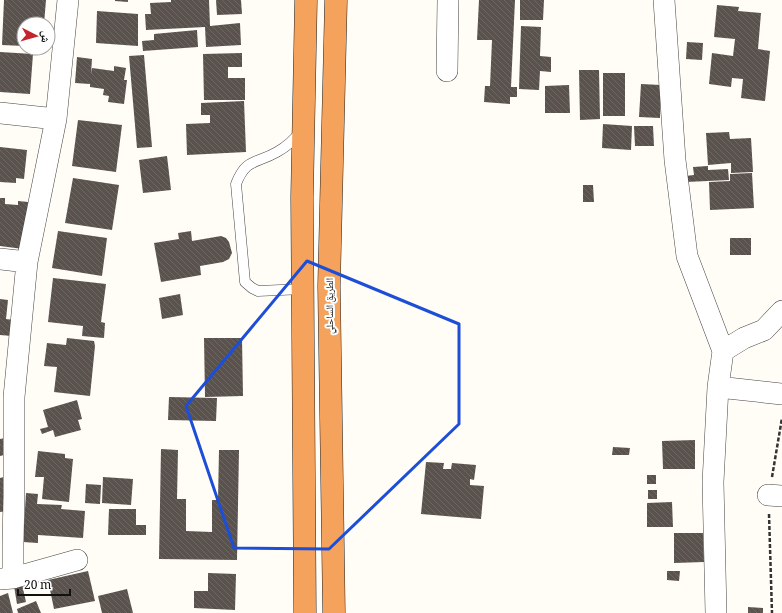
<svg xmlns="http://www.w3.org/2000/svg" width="782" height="613" font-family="Georgia,'Noto Naskh Arabic',serif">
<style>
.building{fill:url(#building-back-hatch)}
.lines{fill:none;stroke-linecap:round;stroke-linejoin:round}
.lane-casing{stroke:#444;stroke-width:11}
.street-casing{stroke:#444;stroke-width:22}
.highway-casing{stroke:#222;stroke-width:23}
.path{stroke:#333;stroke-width:2.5;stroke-dasharray:4 2;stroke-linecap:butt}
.lane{stroke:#fff;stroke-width:10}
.street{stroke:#fff;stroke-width:21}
.highway{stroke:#f5a25d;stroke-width:22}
.marked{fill:none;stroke:#1d4ed8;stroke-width:3;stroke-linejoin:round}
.labels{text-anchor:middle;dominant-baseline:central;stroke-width:4;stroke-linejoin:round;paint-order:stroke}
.street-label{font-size:10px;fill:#111;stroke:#fff}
</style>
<defs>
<pattern id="building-back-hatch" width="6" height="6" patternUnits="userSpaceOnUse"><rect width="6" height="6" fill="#5a524d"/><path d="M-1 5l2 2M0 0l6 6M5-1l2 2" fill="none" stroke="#6d6662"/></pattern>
</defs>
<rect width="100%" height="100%" fill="#fffdf5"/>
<path class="building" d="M4,0h42l-2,24h-20v22l-22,-1z
M115,0h13v2l-13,-1z
M171,0h38l1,26 30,-3 1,22 -35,2 -1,-20 -59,3 -1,-16h6l-1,-11 21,-1z
M216,0h25l1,14 -25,1z
M479,0h36l-4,87h6v10h-7v7l-26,-2 1,-16h5l2,-46h-15z
M520,0h24l-1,20h-23z
M717,5l22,2 -1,4 23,2 -3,36 12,2 -5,50 -24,-3 2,-19 -11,-1 -1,9 -22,-3 3,-31 21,3 2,-17 -21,-2z
M97,11l41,3v32l-42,-3z
M521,26l20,1 -1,29 11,1v15l-11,-1 -1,19 -20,-1z
M197,30l1,17 -55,4 -1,-10 12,-1v-6z
M687,42l16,1 -1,17 -16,-1z
M0,52l33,2 -3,40 -30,-2z
M242,53v14h-14v11h17v22h-41l-1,-46z
M144,55l8,92 -15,1 -8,-92z
M77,57l15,2 -1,15 1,-6 22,3v-5l12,2 -2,12h3l-3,24 -16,-2 1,-6 -6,-1 1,-6 -14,-2v-3l-15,-1z
M579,70h20l1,49 -20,1z
M603,73h22v43h-22z
M641,84l20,1 -1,33 -21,-1z
M569,85l1,28h-25v-27z
M244,101l2,51 -59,3 -1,-31 24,-1v-8h-9v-12z
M78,120l44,5 -6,47 -44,-6z
M603,124l29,2 -1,24 -29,-2z
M634,126h19l1,20h-19z
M729,132l1,7 21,-1 2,34 -22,1v-10l-23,2 -2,-32z
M0,147l27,3 -3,29 -8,-1v5l-16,-1z
M167,156l4,34 -28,3 -4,-33z
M708,166v4l20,-1 1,11 -43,2 -1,-6 9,-1 -1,-8z
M752,173l2,35 -44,2 -1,-28 21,-1v-7z
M73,178l46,7 -7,45 -47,-7z
M583,185h10l1,17h-11z
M0,198h5v6l13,1v-4l10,1 -5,47 -23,-3z
M58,231l49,7 -5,38 -50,-8z
M191,231l1,10 29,-5 5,2 3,4 3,11 -3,6 -6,3 -23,4 1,9 -40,7 -7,-39 25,-4 -1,-6z
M730,238h21v17h-21z
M53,278l53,6 -5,38 4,1 -1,15 -22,-2 1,-10 -35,-4z
M180,294l3,21 -21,4 -3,-21z
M0,299l8,1 -2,19 8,1 -2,16 -12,-1z
M67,338l27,3 1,5 -5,50 -36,-4 3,-25 -13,-1 3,-23 19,2z
M204,338h38l1,58 -38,1z
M169,397l48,1 -1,23 -48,-1z
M77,400l5,19 -4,1 3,10 -26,7 -2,-7 -11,4 -2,-5 8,-2 -5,-17z
M5,438l3,16 -8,2v-17z
M695,440v29h-32l-1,-28z
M613,447l17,1 -1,7h-17z
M161,449l17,1 -1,49h9v32l26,1v-32h6l1,-50h20l-2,110 -78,-1z
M38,451l27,3v4l8,1 -4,43 -27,-3 2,-22h-9z
M426,462l18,1 -1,6h8l1,-6 24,2 -2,15 -4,-1v6l14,1 -3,33 -60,-5z
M647,475h9v9h-9z
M4,477l4,34 -8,1v-34z
M103,477l30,2 -2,26 -29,-2z
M86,484l15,1 -1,19 -15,-1z
M648,490h9v9h-9z
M26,493l12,1 -1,10 25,1 -1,4 24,2 -2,27 -45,-3v8l-15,-1z
M672,502l1,25h-26v-24z
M109,509h27v16h10v10h-38z
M674,533h29l1,29 -30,1z
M88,571l7,30 -41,8 -6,-29z
M667,571h13l-1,10 -12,-1z
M208,573l28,1 -1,36 -41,-2v-17h14z
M22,584l4,18 -9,2 -3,-18z
M127,589l6,24h-31l-4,-17z
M8,593l5,20h-13v-17z
M36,601l5,12h-23l-1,-4z
M748,607l15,1v5h-15z"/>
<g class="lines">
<g class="lane-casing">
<path id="lane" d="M300,132c-6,8 -14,15 -23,20 -21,12 -31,6 -41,32l9,98 7,6 6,3 45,-2"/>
</g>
<g class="street-casing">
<path id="street" d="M664,0l11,160 12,96 36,95 -5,36 -5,95 3,131
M447,71l1,-71
M0,113l56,6
M0,259l27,3
M723,351l21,-13 20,-8 18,-19
M718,387l64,7
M768,495l14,1
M13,578v-35l1,-47v-99l13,-135 29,-143 12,-119
M0,579l13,-1 64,-18"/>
</g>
<g class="highway-casing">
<path id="highway" d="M305,613l-3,-416 4,-197
M334,613l-5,-327 7,-286"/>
</g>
<path class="path" d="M772,477l10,-59
M769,514l3,99"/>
<use href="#lane" class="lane"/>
<use href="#street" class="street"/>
<use href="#highway" class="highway"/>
</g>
<path class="marked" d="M307,261l152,63v100l-130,125 -95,-1 -48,-142z"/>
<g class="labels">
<g class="street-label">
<text transform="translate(330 306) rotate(-90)">الطريق الساحلي</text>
</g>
</g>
<g transform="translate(36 36) rotate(96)"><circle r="19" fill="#ffffff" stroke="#a0a0a0"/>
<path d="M0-3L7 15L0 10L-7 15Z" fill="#c4262e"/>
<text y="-6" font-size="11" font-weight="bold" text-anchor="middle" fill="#111111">ش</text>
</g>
<path d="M18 589v6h52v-6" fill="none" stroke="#111111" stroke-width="2"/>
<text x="24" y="589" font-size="12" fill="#111111" stroke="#ffffff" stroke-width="3" paint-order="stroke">20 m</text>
</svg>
